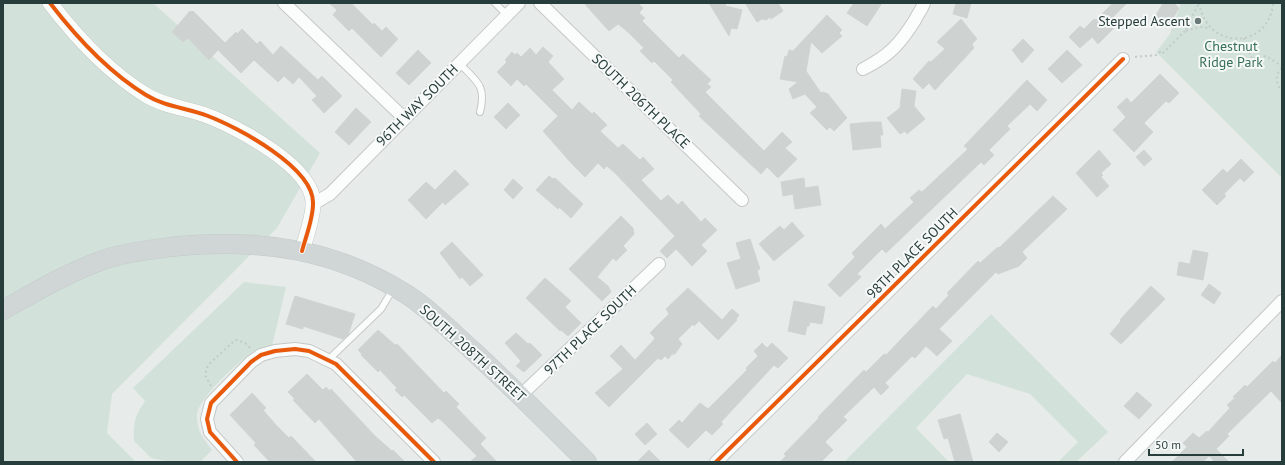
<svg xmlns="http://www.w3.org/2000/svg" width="1285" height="465" font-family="'PT Sans',sans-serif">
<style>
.green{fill:#d2e2da}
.building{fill:#ced2d1;stroke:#d0d4d3}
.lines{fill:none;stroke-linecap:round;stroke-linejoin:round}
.service-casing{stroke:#c4c8c7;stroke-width:8}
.minor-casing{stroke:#c4c8c7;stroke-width:14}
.tertiary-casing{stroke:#c4c8c7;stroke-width:16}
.primary-casing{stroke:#c3cac9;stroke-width:20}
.path{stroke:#c3caca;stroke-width:2;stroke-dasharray:2 3;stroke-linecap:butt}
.service{stroke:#fbfcfc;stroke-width:6}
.minor{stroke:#fbfcfc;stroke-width:12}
.tertiary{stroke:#fbfcfc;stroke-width:15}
.primary{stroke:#d0d6d6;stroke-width:19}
.cycleway-casing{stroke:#f6f9f8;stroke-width:6}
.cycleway{stroke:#e8590c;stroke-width:4}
.poi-dot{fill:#6a7a78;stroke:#f6f9f8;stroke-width:1.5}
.labels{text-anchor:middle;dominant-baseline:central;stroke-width:4;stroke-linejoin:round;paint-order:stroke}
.poi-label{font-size:14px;fill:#273d3b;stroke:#f6f9f8;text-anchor:end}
.park-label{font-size:14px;fill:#366f57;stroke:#f6f9f8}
.street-label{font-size:14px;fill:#273d3b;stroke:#f6f9f8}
</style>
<rect width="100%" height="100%" fill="#e7ebea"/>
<path class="green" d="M3,3h150l167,150 -43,75 -165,166 -5,39 29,29h-133z
M1181,3h101v175l-126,-126 14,-18z
M244,282l42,5 -14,59c-8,2 -16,4 -23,9 -13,9 -50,43 -52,59 -1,15 6,25 15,36l-12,12h-30l-19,-4 -17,-17c-1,-19 1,-25 11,-40l-12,-13z
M991,314l117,118 -32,30h-18l20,-20 -48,-48 -63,-20 -51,54 33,34h-105z"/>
<path class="building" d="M329,3h22l22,22 1,-2 8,8 4,-4 12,12 -17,18 -29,-29 -3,3 -16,-16 4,-5z
M584,3h54l5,5 -4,5 6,5 -3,3 37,37 4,-4 28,26 -4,4 4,3 -6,5 59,59 18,-19 10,10 -7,6 12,11 -19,19 -11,-11 -6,7 -62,-58 2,-2 -30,-32 2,-2 -19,-19 -2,2 -12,-12 4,-3 -16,-16 -10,-8 -9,7z
M709,3h16l1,3 16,4 -5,19 -6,-1 -2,8z
M745,3h33l5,8 -12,8 -1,-2 -4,3 -4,-1 -5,3z
M854,3h28l-15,23 -20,-13z
M956,3h15l-4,15 -14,-4z
M1113,3h14l-17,17 6,6 -18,18 -6,-7 -12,11 -11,-11 11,-11 4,3 10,-10 2,1z
M1163,3h11l5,5 -10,17 -14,-8z
M190,11l2,1 1,-1 32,32 11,-11 1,2 5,-5 15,15 3,-3 13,14 8,-9 37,34 4,-4 20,20 -18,17 -12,-13 5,-4 -18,-19 -6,7 -9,-8 -6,6 -24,-22 -13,13 -23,-23 -9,10 -21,-22 -5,4 -11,-10z
M827,15l15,15 -3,3 3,3 -20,17 -11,-11 -5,29 15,22 2,-1 5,2 19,24 -13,13 -4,-4 -3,3 -17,-17 7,-6 -12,-13 -12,5 -4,-10 9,-7 -18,-3 5,-23 2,1 2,-7 4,1z
M961,19l16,20 -5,5 2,4 -39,42 -6,-7 -6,6 -10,-10 16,-18 2,1 14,-13 -8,-7z
M1023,39l11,11 -12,13 -10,-13z
M543,47l10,9 -5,6 16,17 -12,11 20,20 7,-8 13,12 2,-2 13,13 -7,6 18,17 5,-4 17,16 3,-3 11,12 -13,11 20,21 7,-6 10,10 4,-4 19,21 4,-4 12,12 -16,15 6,6 -15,15 -16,-17 -9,9 -7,-7 15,-15 -60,-63 -8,-7 -3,3 -6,-6 -13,14 -13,-13 -29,-33 15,-15 -32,-32 -2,2 -7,-7 -6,7 -14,-14 10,-10 -2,-2 7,-8 3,3 2,-2 4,4 9,-9 6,7z
M418,50l13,13 -22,22 -13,-12z
M1067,50l15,15 -20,18 -14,-14z
M1160,74l19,19 -10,10 -3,-2 -22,22 9,9 -19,20 -21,-22 13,-13 -9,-10 10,-9 4,5z
M1027,80l20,20 -10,11 -7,-7 -23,22 3,3 -21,21 5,5 -10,10 -3,-3 -95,91 -4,-4 -25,25 4,3 -21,20 -12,-12 27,-28 -3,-4 29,-29 4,5 29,-27 -4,-4 9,-8 3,2 46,-43 -4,-3z
M902,89l14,2 -2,15 11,13 -18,15 -2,-3 -5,3 -13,-16 13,-10z
M508,103l12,12 -14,14 -12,-12z
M356,108l15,14 -22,23 -14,-13z
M870,122h11l2,13h-3l1,12 -28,3 -3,-26z
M1099,150l12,14 -10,9 2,2 -2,2 8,9 -12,11 -21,-24z
M1144,150l8,9 -8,7 -8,-9z
M1241,159l13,13 -10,10 -4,-4 -16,16 2,2 -9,9 -15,-15 21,-21 4,4z
M455,170l14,14 -24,21 -2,-3 -17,17 -18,-19 18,-18 9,8z
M549,176l4,3 2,-1 28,26 -12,14 -12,-11 -1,2 -22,-19z
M804,178l1,10 13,-2 3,19 -26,4 -2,-15 -10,2 -2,-14z
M513,179l10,9 -10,11 -9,-9z
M1053,196l14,13 -45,43 5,6 -8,8 -21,8 -2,-2 -57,57 13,12 -15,15 -11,-10 -11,12 -3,-2 -27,27 4,4 -8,8 -7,-8 -31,30 4,3 -22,22 8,8 -12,12h-41l6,-6 -2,-2 35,-36 -1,-1 46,-47 2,2 18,-18 2,1 47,-49 3,3 13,-14 -2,-2 31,-32 2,2 18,-16 1,1z
M621,216l12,12 1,6 -11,12 4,4 -11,11 -3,-3 -16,19 11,9 3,6 -9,9 -33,-32z
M792,222l12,14 -30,25 -15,-17 21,-18 4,4z
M750,239l10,30 -3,1 3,11 -24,8 -9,-26 14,-4 -5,-16z
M452,242l31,33 -13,11 -8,-9 -2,2 -20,-26z
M1193,250l15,3 -5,27 -26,-5 2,-13 11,2z
M545,278l26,23 -6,6 16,16 -13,13 -7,-6 -1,1 -34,-33z
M1209,284l12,9 -7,11 -13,-9z
M1151,286l14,13 -44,45 -11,-10 11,-13 -1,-1z
M688,288l34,32 10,-11 7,6 -3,4 1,1 -19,20 -19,-19 -5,5 -1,-2 -15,15 4,5 -7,10h-3l-4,5 -3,-3 -4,4 -3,-2 -49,49 -14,-14 28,-24 -13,-13 11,-11 14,15 18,-19 2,-3 -5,-5 19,-19 -3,-5z
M295,296l60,18 -7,21 -5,4 -40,-13v3l-17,-5z
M794,301l31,6 -3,17 -12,-2 -1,4h-2l-2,9 -17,-4z
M378,330l17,15 2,-1 47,49 2,-2 13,13 -3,3 30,31 -6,6 17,18h-27l7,-6 -35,-35 -4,-3 -6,5 -28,-28 -2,2 -7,-7 2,-2 -17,-18 -2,2 -17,-17 1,-1 -4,-4z
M516,333l12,11 2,-1 12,12 -18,17 -8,-6 5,-5 -16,-18z
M762,343l5,5 5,-5 16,15 -10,10 -4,-3 -53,57 2,2 -11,11 -6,-5 -18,18 -19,-18 10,-10 3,3 18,-20 8,6 39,-39 -1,-2 12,-12 -4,-5z
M1282,355v48l-11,-12 -44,43 2,2 -13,13 13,13h-14l-6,-6 -6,6h-31l15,-15 -4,-4 10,-10 6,5 8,-7 1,1 22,-24 -3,-3 8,-7 -2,-1 12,-12 2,2 26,-26 2,2z
M307,374l16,16 3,-3 4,4 1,-2 44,47 17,15 1,-1 12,12h-48l-38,-43 -4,4 -22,-23 2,-1 -7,-7z
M1137,392l15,13 -13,14 -15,-13z
M252,393l14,15 -3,2 12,14 14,14 2,-2 25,26h-46l-16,-17 2,-2 -26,-28z
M960,414l13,48h-18l-7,-24 -4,1 -6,-19z
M647,423l10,11 -12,11 -10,-11z
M997,433l11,9 -9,10 -10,-10z
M649,450l12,12h-24z"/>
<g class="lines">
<g class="service-casing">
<path id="service" d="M495,3l12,12
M459,63c17,18 28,22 21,49
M328,360l53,-51 12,-20"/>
</g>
<g class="minor-casing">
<path id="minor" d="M284,3l120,115
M540,3l202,197
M863,69c26,-13 37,-25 52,-49 3,-6 7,-11 9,-17
M313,204l17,-10 189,-191
M520,396l139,-132
M237,462l-27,-30 -3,-13 4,-16 40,-41 10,-7 14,-4 20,-2 14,2 27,13 98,98
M716,462l407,-403
M1125,462l157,-161"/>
</g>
<g class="tertiary-casing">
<path id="tertiary" d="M50,3c27,35 58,69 96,92 19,12 42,13 62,21 29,11 107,52 105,88 0,15 -7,32 -11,47"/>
</g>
<g class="primary-casing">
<path id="primary" d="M3,310c34,-19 69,-40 106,-52 23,-7 47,-9 70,-12 83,-7 156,3 227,48 25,16 46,38 67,57 39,36 77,74 114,111"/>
</g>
<path class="path" d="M1199,3c9,50 71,45 74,0
M1198,5l-13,26 14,-4 11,1
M1244,38l8,21
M1135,57l22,-2 3,-3 2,2 23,-23
M1249,59l17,-3 16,10
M1282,68c-7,7 -7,15 0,23
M211,386l-6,-11 3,-10 26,-24 3,-1 8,3 5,5"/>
<use href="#service" class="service"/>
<use href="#minor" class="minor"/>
<use href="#tertiary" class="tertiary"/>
<use href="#primary" class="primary"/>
<g class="cycleway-casing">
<path id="cycleway" d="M50,3c27,35 58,69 96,92 19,12 42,13 62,21 29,11 107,52 105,88 0,15 -7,32 -11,47
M237,462l-27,-30 -3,-13 4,-16 40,-41 10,-7 14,-4 20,-2 14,2 27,13 98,98
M716,462l407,-403"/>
</g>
<use href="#cycleway" class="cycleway"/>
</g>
<circle class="poi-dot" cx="1198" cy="21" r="4"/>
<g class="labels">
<g class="poi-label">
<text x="1190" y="21">Stepped Ascent</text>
</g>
<g class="park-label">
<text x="1231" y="46">Chestnut<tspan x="1231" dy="16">Ridge Park</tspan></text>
</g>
<g class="street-label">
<text transform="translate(641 101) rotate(44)">SOUTH 206TH PLACE</text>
<text transform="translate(417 105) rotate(-45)">96TH WAY SOUTH</text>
<text transform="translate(912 253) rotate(-45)">98TH PLACE SOUTH</text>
<text transform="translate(590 330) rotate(-44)">97TH PLACE SOUTH</text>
<text transform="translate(473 353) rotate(42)">SOUTH 208TH STREET</text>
</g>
</g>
<rect width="1285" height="465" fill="none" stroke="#273d3b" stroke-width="8"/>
<path d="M1149 449v6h94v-6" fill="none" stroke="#273d3b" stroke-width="2"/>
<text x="1155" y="449" font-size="12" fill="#273d3b" stroke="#f6f9f8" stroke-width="3" paint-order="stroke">50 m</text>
</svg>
